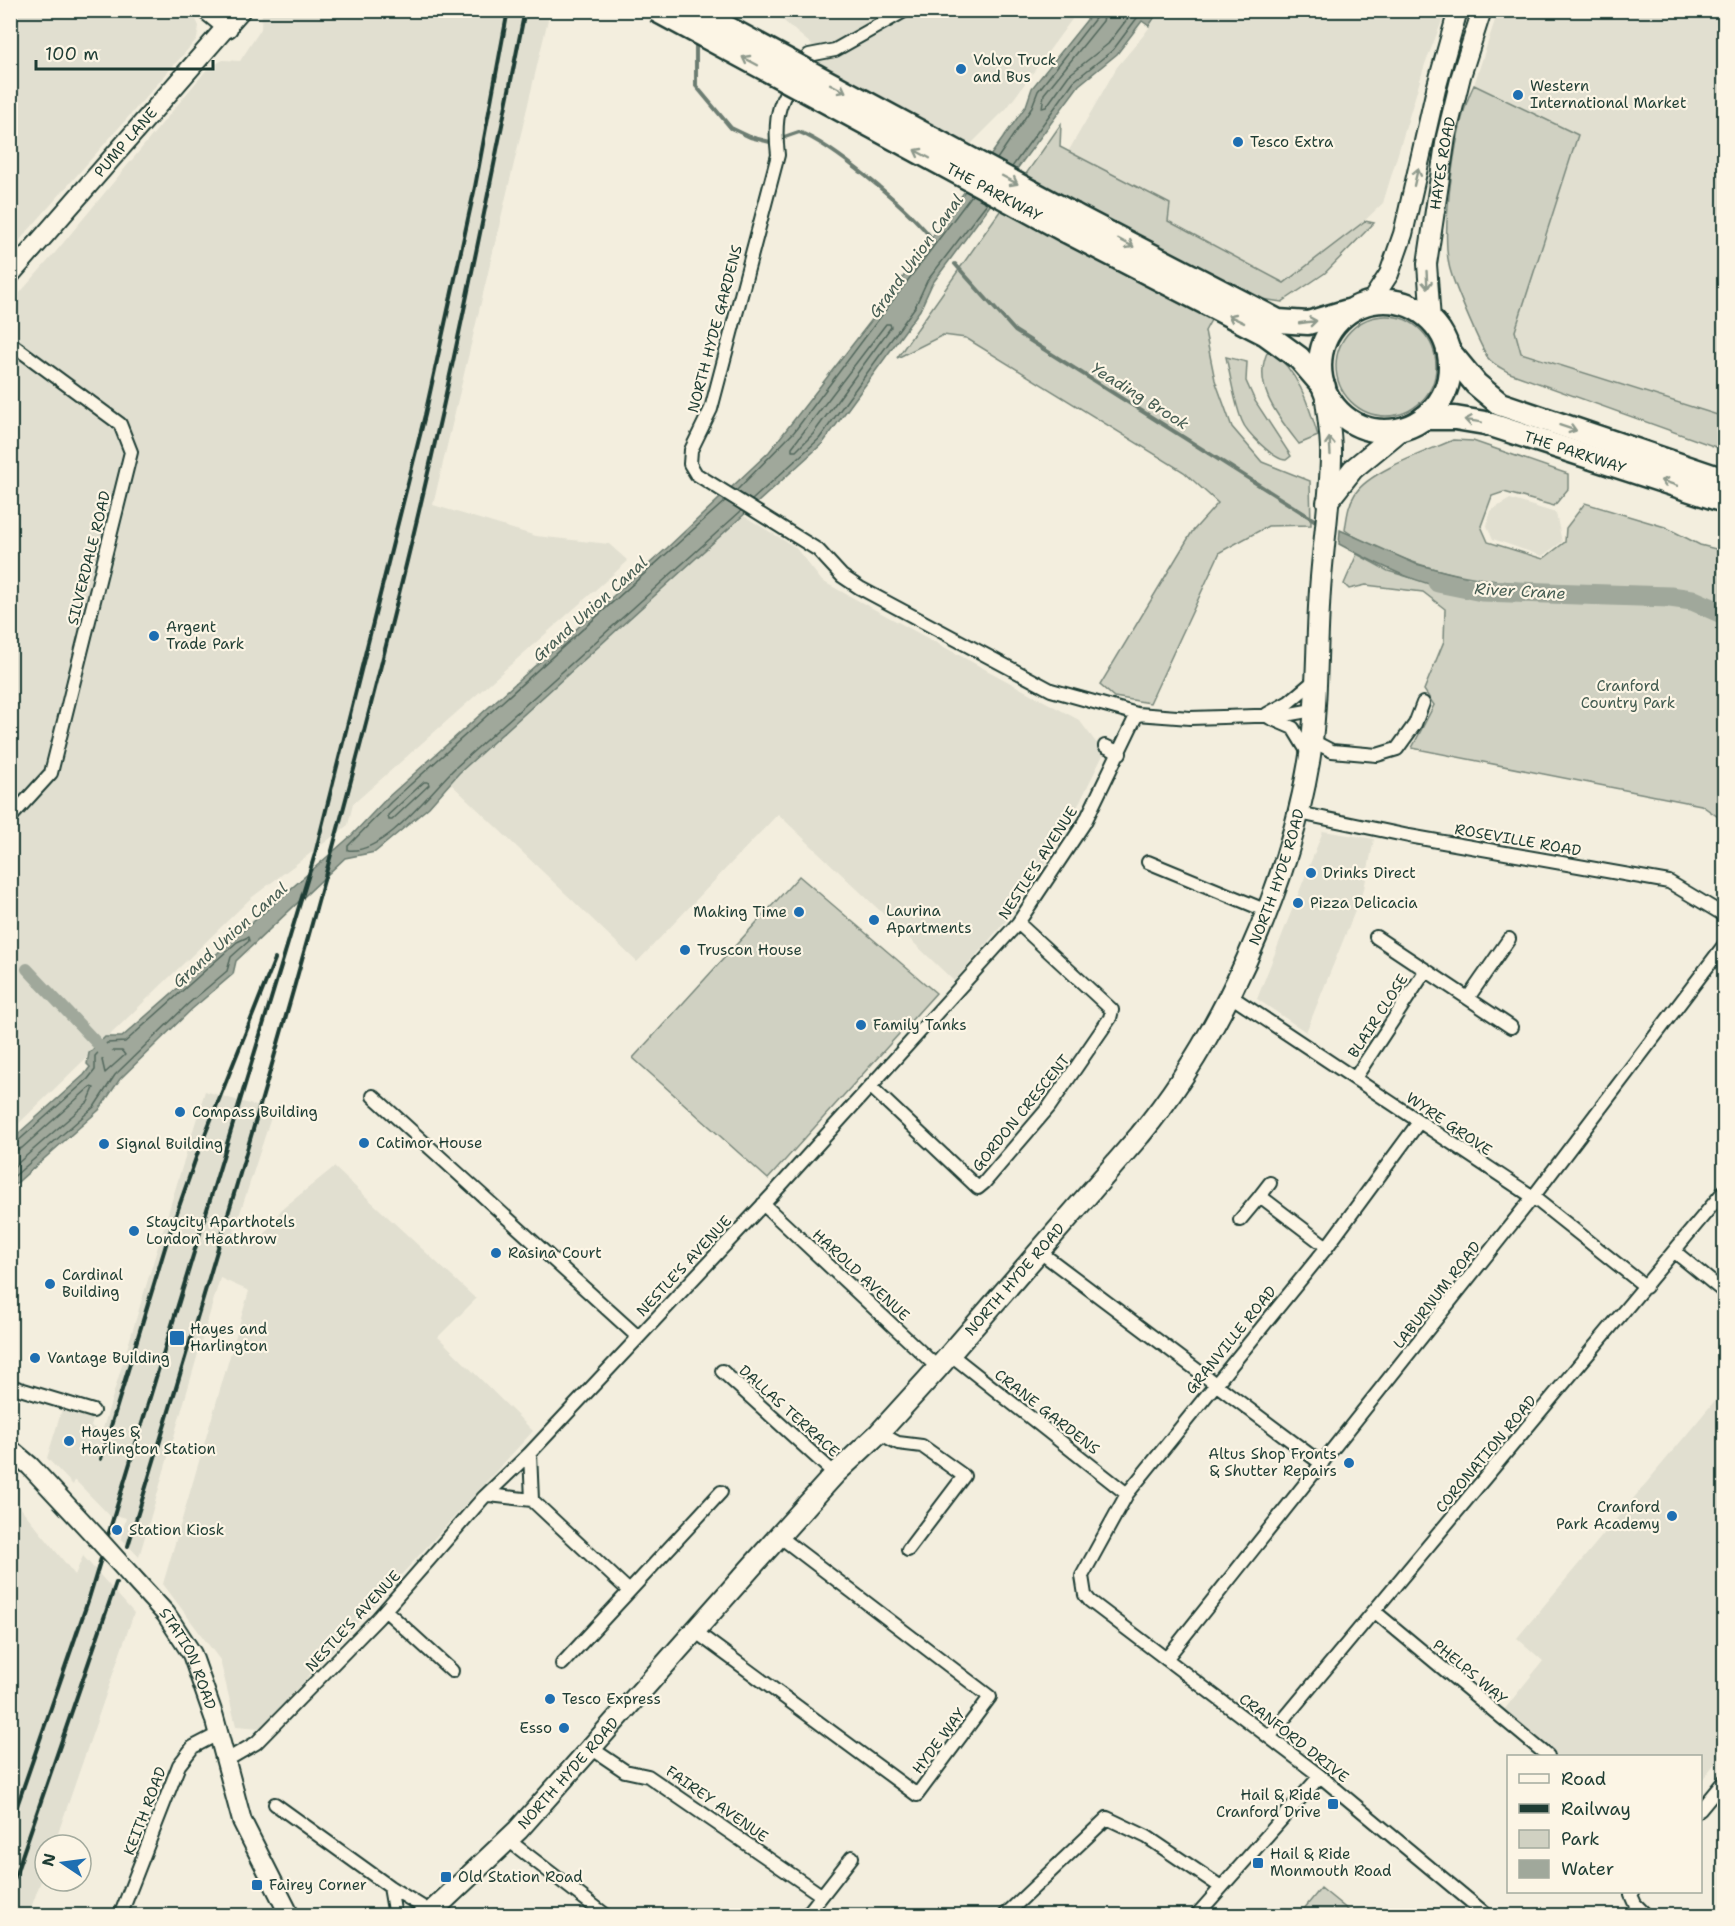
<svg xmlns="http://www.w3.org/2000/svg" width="1735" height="1926" font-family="'Shantell Sans',sans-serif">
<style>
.built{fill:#e1dfd0}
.green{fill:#d0d1c2;stroke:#78877b;stroke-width:1.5}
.water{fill:#a0a89b;stroke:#6c7d72;stroke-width:1.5}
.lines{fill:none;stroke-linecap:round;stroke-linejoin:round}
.shore{stroke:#53685d;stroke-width:1.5}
.stream{stroke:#6c7d72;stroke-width:4}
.canal{stroke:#a0a89b;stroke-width:12}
.river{stroke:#a0a89b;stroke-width:21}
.street-casing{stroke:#1f3d34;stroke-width:16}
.secondary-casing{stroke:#1f3d34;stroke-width:22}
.primary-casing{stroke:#1f3d34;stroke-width:24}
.highway-casing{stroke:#1f3d34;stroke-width:27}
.street{stroke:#fcf5e5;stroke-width:12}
.secondary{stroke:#fcf5e5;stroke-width:18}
.primary{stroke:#fcf5e5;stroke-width:20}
.highway{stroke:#fcf5e5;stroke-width:22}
.rail{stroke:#1f3d34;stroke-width:4}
.secondary-bridge-casing{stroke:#1f3d34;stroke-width:22;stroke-linecap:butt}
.highway-bridge-casing{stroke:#1f3d34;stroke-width:27;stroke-linecap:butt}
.secondary-bridge{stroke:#fcf5e5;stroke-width:18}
.highway-bridge{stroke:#fcf5e5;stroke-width:22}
.oneway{stroke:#8e998c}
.poi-dot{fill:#1f6fb2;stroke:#fcf5e5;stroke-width:2}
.labels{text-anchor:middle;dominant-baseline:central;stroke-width:4.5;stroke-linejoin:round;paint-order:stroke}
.poi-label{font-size:15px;fill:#1f3d34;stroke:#fcf5e5;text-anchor:start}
.street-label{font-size:15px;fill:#1f3d34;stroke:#fcf5e5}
.park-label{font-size:15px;fill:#425b50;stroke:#fcf5e5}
.water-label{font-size:16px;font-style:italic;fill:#465d53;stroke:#fcf5e5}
</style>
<rect width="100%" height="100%" fill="#f3eede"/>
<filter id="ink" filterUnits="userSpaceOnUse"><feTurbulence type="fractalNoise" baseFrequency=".0167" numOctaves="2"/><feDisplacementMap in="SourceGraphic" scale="12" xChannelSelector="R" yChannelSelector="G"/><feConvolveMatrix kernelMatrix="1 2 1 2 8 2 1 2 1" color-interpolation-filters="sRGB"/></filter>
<g filter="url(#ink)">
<path class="built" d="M11,10l181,1 7,15 -2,13 -186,211z
M262,11h288l-117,494 103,31 73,8 19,17 -275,243 -5,21 -97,73 -240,233v-828l43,-49 154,-186 15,-8 17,1 21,-32z
M772,11h115l-57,33 -12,3 -6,-2z
M892,11h186l-71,97 -39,39 -155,-79 4,-15z
M1161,11h285l-21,53 -42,139 -54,52 -45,28 -223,-119 56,-97 26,-31z
M1498,11h226v406l-203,-64 -6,-22 63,-196 -104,-50z
M1510,499l46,14 6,29 -20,14 -49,-17 -6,-13 3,-15z
M744,516l51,31 27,34 257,139 25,33 -36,73 -53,84 -61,71 -176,-167 -141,148 -188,-180z
M1323,831l51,8 -10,50 -58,143 -49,-33z
M205,1091l68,20 -39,121 27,8 20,-30 53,-43 142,132 -38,38 95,94 -272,297 -25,-2 -16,-66 -57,-76 86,-293 -29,-13 -81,279 -18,-19 5,-20 -7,-2 -5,4 -39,-40 -2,5 -26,-27 16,-52 31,10 -3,11 4,1 -1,5 7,2z
M1722,1392l2,2v358l-23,29 -1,-25h-148l-52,-41 43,-54 -26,-23z
M11,1496l64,79 8,-19 51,57 -80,232h-9v25l-17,46 -18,-1z"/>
<path class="green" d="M1474,85l104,50 -63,196 6,22 203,64v33l-214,-77c-7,-4 -18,-9 -22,-15 -9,-15 -36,-77 -39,-93 -8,-39 7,-146 25,-180z
M1061,124l-1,23 110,57 -2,17 116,62 81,-62 9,2 -49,50 -43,29 -21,-3 -31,-14 -25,46 10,49 17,47 30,35 48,19 1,44 -43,1 -48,26 -70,151 -36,-6 -14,-12 92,-153 26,-29 -34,-31 -218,-134 -23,-3 -46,23z
M1336 366a50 50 0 1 1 100 0a50 50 0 1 1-100 0Z
M1269,349c29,22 39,53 49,87l-19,8c-21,-27 -49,-61 -30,-95z
M1226,357l21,5 -1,19 9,20 36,55 -5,4c-12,0 -40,-28 -44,-39 -8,-20 -11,-43 -16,-64z
M1453,440l20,1 95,33v15l-14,17 -50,-14 -12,4 -11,30 7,16 55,17 22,-17 1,-14 19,-25 80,24 35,18 24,6v55c-33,-18 -70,-17 -106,-19 -82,-3 -156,-1 -233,-36 -14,-6 -28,-12 -40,-21 2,-13 3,-25 10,-36 14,-23 73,-43 98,-54z
M1357,554l31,17 75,22 226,11 35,16v201l-23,-16 -289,-57 22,-43 -10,-15 20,-49 1,-32 -22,-17 -57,-7 -17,4 -5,-5z
M799,876l137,117 -168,186 -135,-121z
M1321,1888l33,27h-55z"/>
<path class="water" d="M1094,11h54l7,6 -6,9 -7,-5 -25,33 -38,31 -147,199 -12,26 -97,133 -364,330 -30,34 -54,45 -30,6 -109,103 -3,13 -41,35 -72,70 -21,31 -88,78v-48l73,-65 6,-8 -3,-3 2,-11 16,-16h17l230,-202 35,-37 280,-250 102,-96 112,-144 145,-202 6,-18z
M1340,530l76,34 50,13 -3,16c-47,-10 -81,-26 -124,-49z"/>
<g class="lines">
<path class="shore" d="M1106,10l-3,11 -59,73 -2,14 4,-1 23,-32 39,-31 26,-34
M997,159l34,-50 7,-18 59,-75 2,-6
M1012,167l62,-86 39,-31 30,-40
M886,324h4l1,3 -78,107 -17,17h-4v-4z
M737,490l57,-58 178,-237
M752,500l67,-61 96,-132 12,-26 60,-78
M725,501l-334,301 -43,44v4c36,5 83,-59 107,-82l286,-257
M424,782h4l1,3 -37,35h-3l-1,-5z
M110,1051h12l3,4 -20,18 -3,-13z
M10,1144l7,-2 71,-63 7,-9v-14l12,-13 18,-1 112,-100 11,-5 1,4 -18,16 -4,14 -39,33 -73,71 -21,32 -84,73
M10,1152l12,-4 68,-61 4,1 -6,14 -78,68"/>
<path class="stream" d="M696,40v46l35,42 19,9 20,5 29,-10c35,14 105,73 130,103
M955,264l60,67 304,192"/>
<path class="canal" d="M27,969l82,87"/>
<path class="river" d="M1438,582l44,9 188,6 22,3 32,14"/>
<g class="street-casing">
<path id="street" d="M906,10l-71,40 -26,5c-25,40 -37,50 -31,100l-67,254 -20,41 -1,14 6,10 122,76 24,26 18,12 191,102 86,24 53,4 95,-3 28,-5
M10,343l110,81 11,28 -80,321 -41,45
M1267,714l22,-12 25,-21
M1270,718l23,10 17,28
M1311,740l21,11 45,4 20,-6 18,-25 8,-21
M1105,746l15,7
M1299,813l110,23 260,46 55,33
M1148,862l119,49
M1376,937l135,90
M1229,995l304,202 113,90
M1468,998l41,-59
M1355,1078l71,-108
M872,1088l106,100 6,-5 65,-76 61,-89 2,-8 -94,-87
M373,1096l265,241
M1419,1122l-92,125 -200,247 -45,82 3,19 5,6 230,175 168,140
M1260,1196l10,-13
M763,1204l175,164
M1240,1220l20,-24 67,51
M1040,1252l282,212
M1675,1252l49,40
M950,1354l177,140
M722,1371l113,103
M10,1386l83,25
M879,1433l19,10 24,3 42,30 -56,74
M530,1453l2,47
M489,1495l43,5 97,91
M385,1610l67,61
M1374,1611l174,145
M696,1632l221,163 73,-98 -211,-161
M1166,1659l367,-462 191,-252
M562,1664l159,-172
M1269,1737l455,-546
M591,1748l34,23 23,5 173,119
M225,1761l31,-18 122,-125 106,-121 46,-44 242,-258 246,-272 67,-101 52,-108
M275,1804l115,83 41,25
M1700,1810l24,-29
M508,1840l99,76
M390,1887l5,29
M1633,1892l-2,3 4,9 12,12
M120,1916l59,-151 14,-18 25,-13
M806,1916l46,-59
M1004,1916l103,-98 40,19 74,50
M1196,1916l124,-140"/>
</g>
<g class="secondary-casing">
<g id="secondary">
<path d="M206,10l22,18"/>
<path id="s1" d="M10,275l231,-265"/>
<path d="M1370,303l19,-29 14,-40 33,-145 22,-79"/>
<path id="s2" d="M1431,320l-4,-56 19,-127 15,-61 21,-66"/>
<path d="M10,1449l20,17 67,72"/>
<path id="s3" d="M133,1578l33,36 26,40 22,63 28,104 48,95"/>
</g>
</g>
<g class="primary-casing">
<g id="primary">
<path d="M1327,502l26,-33 49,-40"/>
<path id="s4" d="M427,1916l91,-86 261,-294 56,-62 44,-41 59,-65 202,-233c81,-98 148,-247 169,-373 9,-55 7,-116 11,-172 3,-44 10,-88 11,-132 1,-22 -4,-45 -6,-68"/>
</g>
</g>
<g class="highway-casing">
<g id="highway">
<path d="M1074,215l204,106 30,2 40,-12"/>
<path d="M1066,231l200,103 33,24 25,29"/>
<circle cx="1385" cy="366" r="65"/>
<path d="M1448,350l28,34 24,20 224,76"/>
<path id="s5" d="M1424,418h31l30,5 239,78"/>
</g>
</g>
<use href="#street" class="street"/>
<use href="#secondary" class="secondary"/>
<use href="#primary" class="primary"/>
<use href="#highway" class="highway"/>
<path class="rail" d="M101,1459l67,-221 30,-86 77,-193
M128,1546c114,-374 227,-748 313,-1130 30,-134 57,-270 84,-406
M10,1826l79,-228 226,-744 110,-439 50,-228 33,-177
M10,1891l106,-308"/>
<g class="secondary-bridge-casing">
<path id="secondary-bridge" d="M97,1538l36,40"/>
</g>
<g class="highway-bridge-casing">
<g id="highway-bridge">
<path id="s6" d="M656,10l410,221"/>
<path d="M694,10l380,205"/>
</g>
</g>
<use href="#secondary-bridge" class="secondary-bridge"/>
<use href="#highway-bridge" class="highway-bridge"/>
</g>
<defs><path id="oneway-shaft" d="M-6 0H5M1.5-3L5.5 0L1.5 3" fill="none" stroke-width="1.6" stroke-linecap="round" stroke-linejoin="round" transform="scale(1.5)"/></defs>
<g class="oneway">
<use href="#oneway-shaft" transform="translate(750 61) rotate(-152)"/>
<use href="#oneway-shaft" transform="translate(838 88) rotate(28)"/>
<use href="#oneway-shaft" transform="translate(922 154) rotate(-152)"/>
<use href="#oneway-shaft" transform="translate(1416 177) rotate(-77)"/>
<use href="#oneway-shaft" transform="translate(1010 180) rotate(28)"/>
<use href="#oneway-shaft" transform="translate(1126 243) rotate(28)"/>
<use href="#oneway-shaft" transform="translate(1427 280) rotate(87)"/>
<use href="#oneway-shaft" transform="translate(1236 319) rotate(-154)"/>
<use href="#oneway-shaft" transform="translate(1308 322) rotate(-8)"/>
<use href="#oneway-shaft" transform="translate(1473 421) rotate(-171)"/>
<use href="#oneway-shaft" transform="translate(1568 428) rotate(18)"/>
<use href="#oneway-shaft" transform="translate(1330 446) rotate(-93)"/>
<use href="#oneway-shaft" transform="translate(1669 483) rotate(-162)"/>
</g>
</g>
<g class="poi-dot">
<circle cx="961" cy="69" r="6"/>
<circle cx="1518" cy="95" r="6"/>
<circle cx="1238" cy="142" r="6"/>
<circle cx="154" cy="636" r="6"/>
<circle cx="1311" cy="873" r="6"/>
<circle cx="1298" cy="903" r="6"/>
<circle cx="799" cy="912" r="6"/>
<circle cx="874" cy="920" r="6"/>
<circle cx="685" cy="950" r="6"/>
<circle cx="861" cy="1025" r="6"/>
<circle cx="180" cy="1112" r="6"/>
<circle cx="364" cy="1143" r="6"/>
<circle cx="104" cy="1144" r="6"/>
<circle cx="134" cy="1231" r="6"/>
<circle cx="496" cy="1253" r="6"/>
<circle cx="50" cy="1284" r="6"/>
<rect x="169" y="1330" width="16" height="16" rx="3"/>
<circle cx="35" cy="1358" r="6"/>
<circle cx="69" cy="1441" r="6"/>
<circle cx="1349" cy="1463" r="6"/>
<circle cx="1672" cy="1516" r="6"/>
<circle cx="117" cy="1530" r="6"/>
<circle cx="550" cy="1699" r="6"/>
<circle cx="564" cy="1728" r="6"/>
<rect x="1327" y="1798" width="12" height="12" rx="3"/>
<rect x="1252" y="1857" width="12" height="12" rx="3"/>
<rect x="440" y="1871" width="12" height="12" rx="3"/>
<rect x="251" y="1879" width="12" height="12" rx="3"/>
</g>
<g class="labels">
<g class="poi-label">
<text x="973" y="60">Volvo Truck<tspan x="973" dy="17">and Bus</tspan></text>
<text x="1530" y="86">Western<tspan x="1530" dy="17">International Market</tspan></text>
<text x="1250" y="142">Tesco Extra</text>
<text x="166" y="627">Argent<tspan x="166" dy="17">Trade Park</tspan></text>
<text x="1323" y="873">Drinks Direct</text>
<text x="1310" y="903">Pizza Delicacia</text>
<text x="886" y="911">Laurina<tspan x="886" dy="17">Apartments</tspan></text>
<text x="787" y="912" text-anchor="end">Making Time</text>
<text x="697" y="950">Truscon House</text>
<text x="873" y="1025">Family Tanks</text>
<text x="192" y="1112">Compass Building</text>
<text x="376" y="1143">Catimor House</text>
<text x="116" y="1144">Signal Building</text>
<text x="146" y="1222">Staycity Aparthotels<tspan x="146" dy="17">London Heathrow</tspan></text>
<text x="508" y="1253">Rasina Court</text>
<text x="62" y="1275">Cardinal<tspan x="62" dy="17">Building</tspan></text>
<text x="190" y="1329">Hayes and<tspan x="190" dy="17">Harlington</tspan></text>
<text x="47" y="1358">Vantage Building</text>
<text x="81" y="1432">Hayes &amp;<tspan x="81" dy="17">Harlington Station</tspan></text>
<text x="1337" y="1454" text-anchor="end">Altus Shop Fronts<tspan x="1337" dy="17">&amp; Shutter Repairs</tspan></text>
<text x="1660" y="1507" text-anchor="end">Cranford<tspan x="1660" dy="17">Park Academy</tspan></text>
<text x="129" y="1530">Station Kiosk</text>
<text x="562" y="1699">Tesco Express</text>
<text x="552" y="1728" text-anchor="end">Esso</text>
<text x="1321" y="1795" text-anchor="end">Hail &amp; Ride<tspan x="1321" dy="17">Cranford Drive</tspan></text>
<text x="1270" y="1854">Hail &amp; Ride<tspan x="1270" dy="17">Monmouth Road</tspan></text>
<text x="458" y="1877">Old Station Road</text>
<text x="269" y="1885">Fairey Corner</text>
</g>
<g class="street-label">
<text stroke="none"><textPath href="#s1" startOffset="176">PUMP LANE</textPath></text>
<text stroke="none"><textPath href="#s2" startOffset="158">HAYES ROAD</textPath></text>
<text stroke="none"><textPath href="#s6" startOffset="384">THE PARKWAY</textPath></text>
<text transform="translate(715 329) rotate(-75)">NORTH HYDE GARDENS</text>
<text stroke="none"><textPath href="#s5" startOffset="156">THE PARKWAY</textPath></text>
<text transform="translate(89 558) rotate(-76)">SILVERDALE ROAD</text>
<text transform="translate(1518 840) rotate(10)">ROSEVILLE ROAD</text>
<text transform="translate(1038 863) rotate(-57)">NESTLE'S AVENUE</text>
<text stroke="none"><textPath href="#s4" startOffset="1352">NORTH HYDE ROAD</textPath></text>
<text transform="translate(1378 1016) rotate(-57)">BLAIR CLOSE</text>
<text transform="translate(1021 1113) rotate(-51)">GORDON CRESCENT</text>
<text transform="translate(1449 1124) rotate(34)">WYRE GROVE</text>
<text transform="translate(684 1266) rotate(-47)">NESTLE'S AVENUE</text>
<text transform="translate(861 1275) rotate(43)">HAROLD AVENUE</text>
<text stroke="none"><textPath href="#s4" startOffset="867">NORTH HYDE ROAD</textPath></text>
<text transform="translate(1437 1295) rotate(-52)">LABURNUM ROAD</text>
<text transform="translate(1231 1340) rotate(-51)">GRANVILLE ROAD</text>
<text transform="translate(789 1411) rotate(42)">DALLAS TERRACE</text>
<text transform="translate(1047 1412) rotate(38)">CRANE GARDENS</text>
<text transform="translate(1486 1454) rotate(-50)">CORONATION ROAD</text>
<text transform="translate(353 1621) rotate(-47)">NESTLE'S AVENUE</text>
<text stroke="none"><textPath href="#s3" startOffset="99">STATION ROAD</textPath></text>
<text transform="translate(1470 1672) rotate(40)">PHELPS WAY</text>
<text transform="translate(1294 1738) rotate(38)">CRANFORD DRIVE</text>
<text transform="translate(939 1741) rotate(-53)">HYDE WAY</text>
<text stroke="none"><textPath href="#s4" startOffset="201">NORTH HYDE ROAD</textPath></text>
<text transform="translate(717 1804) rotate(35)">FAIREY AVENUE</text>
<text transform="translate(145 1811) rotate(-69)">KEITH ROAD</text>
</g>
<g class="park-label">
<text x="1628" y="686">Cranford<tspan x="1628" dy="17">Country Park</tspan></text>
</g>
<g class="water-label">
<text transform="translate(916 256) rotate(-54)">Grand Union Canal</text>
<text transform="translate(1140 396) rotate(32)">Yeading Brook</text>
<text transform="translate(1520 591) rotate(3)">River Crane</text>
<text transform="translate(590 609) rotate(-42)">Grand Union Canal</text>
<text transform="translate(230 935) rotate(-42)">Grand Union Canal</text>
</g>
</g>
<rect width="1735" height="1926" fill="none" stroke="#fcf5e5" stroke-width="36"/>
<rect x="18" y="18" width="1699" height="1890" fill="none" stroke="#1f3d34" stroke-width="2" filter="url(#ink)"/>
<rect x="1507" y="1755" width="195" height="138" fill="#fcf5e5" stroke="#a4ab9e" stroke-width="1.5"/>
<rect x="1519" y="1774" width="30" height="9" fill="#fcf5e5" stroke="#a4ab9e" stroke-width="1.5"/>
<text x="1561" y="1785" font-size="18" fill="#1f3d34">Road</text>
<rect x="1519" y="1804" width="30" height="9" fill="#1f3d34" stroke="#a4ab9e" stroke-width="1.5"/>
<text x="1561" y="1815" font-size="18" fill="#1f3d34">Railway</text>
<rect x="1519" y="1830" width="30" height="18" fill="#d0d1c2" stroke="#a4ab9e" stroke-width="1.5"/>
<text x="1561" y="1845" font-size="18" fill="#1f3d34">Park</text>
<rect x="1519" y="1860" width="30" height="18" fill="#a0a89b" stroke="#a4ab9e" stroke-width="1.5"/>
<text x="1561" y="1875" font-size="18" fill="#1f3d34">Water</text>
<g transform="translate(63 1863) rotate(283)"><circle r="28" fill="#fcf5e5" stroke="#a4ab9e" stroke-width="1.5"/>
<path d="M0-4.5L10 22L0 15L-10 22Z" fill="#1f6fb2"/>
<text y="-9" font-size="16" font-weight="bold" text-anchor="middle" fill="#1f3d34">N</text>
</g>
<path d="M36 60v9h177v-9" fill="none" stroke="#1f3d34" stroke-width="3"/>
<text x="45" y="60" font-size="18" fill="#1f3d34" stroke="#fcf5e5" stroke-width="4.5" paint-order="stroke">100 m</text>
</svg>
